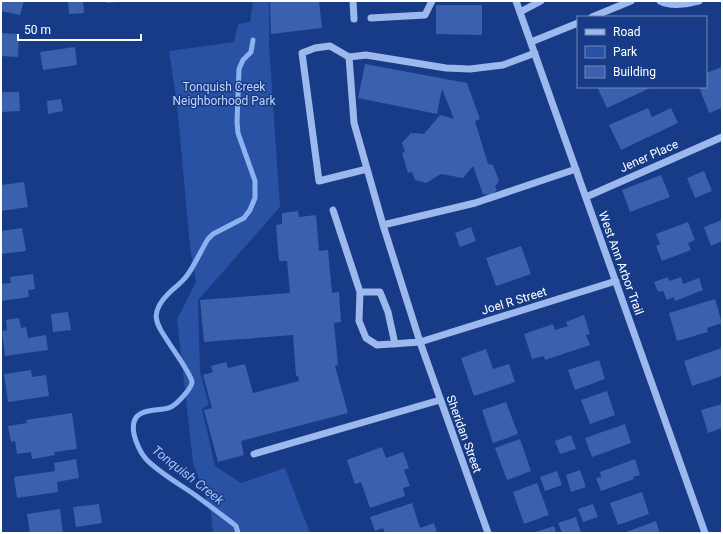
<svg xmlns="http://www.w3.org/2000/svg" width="723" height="534" font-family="Roboto,sans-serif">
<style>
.green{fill:#2952a4}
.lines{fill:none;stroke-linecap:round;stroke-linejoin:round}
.stream{stroke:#8eb1f0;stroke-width:5}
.building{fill:#3b61ae}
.minor{stroke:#9cb8ed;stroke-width:7}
.labels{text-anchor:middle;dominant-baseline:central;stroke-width:3;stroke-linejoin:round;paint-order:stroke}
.park-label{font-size:12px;fill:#c1d5fa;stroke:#173b86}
.street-label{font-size:12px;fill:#fff;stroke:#173b86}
.water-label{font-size:13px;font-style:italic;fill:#a7c2f5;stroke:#173b86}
</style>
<rect width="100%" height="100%" fill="#173b86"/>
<path class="green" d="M253,1h16v43l11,163 -82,93 2,72 9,33 -7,4 13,57 26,17 44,-15 25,65h-97l-2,-20 -18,-51 -16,-143 19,-37 -6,-35 -13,-143 -8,-53 65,-9 4,-18 12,-2z"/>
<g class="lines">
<path class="stream" d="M238,533l-2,-7c-13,-10 -27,-21 -41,-31 -14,-10 -37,-23 -49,-36 -7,-8 -15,-26 -12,-37 4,-15 26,-10 37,-15 6,-3 21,-19 21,-25 -1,-8 -18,-31 -23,-39 -14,-21 -20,-30 0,-50 5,-5 11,-9 16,-15 8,-9 16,-28 23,-39l5,-5 31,-16 6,-8 5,-12v-17l-17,-48 -1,-11 2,-53 4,-9 8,-8 2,-12"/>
</g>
<path class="building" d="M1,1h23l-4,14 -19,-4z
M68,1h15l1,12 -15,1z
M106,1h14v1l-14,1z
M270,1h49l3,27 -51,6z
M436,5h46v30l-46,-1z
M1,33l18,1 -1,23 -17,-1z
M75,47l2,18 -34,5 -3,-18z
M365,64l102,19 13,36 -5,2 13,43 5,1 6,16 -4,6 2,3 -6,5 -8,-1 -10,-28 -10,12 -22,-4 -15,9 -11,-3 -3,-8 -4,1 -6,-20 3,-1 -3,-9 9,-10 13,1 16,-19 14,4 -12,-30 -5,25 -79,-16z
M722,67v41l-13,5 -10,-26h7v-14z
M597,87h55l-45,21z
M1,92h18l1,19 -19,1z
M61,99l2,12 -15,3 -1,-13z
M648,108l4,9 19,-9 7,15 -57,27 -12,-25z
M704,171l8,20 -17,7 -8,-20z
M661,175l9,22 -40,15 -8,-22z
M24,182l4,25 -27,4v-26z
M298,211l1,6 17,-2 3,36 9,-1 4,43 7,-1 2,30 -7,1 4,42 -3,1 13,47 -107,28 3,14 -26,7 -14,-52 8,-2 -9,-33 10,-3 -2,-6 15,-4 2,6 17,-4 8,29 46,-12 -1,-5h-2l-3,-41 -89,7 -4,-42 90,-7 -3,-32h-8l-3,-36 6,-1v-11z
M722,220v21l-11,5 -7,-19z
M688,222l7,18 -7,3 3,7 -29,11 -6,-15 4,-2 -4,-10z
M471,227l5,14 -16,6 -5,-14z
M22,228l4,23 -25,3v-23z
M521,246l10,28 -35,12 -10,-28z
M33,274l2,15 -7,1 1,7 -28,4v-17l10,-1 -1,-6z
M668,277l1,4 12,-4 2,7 16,-6 4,12 -28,11 -1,-4 -7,3 -4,-9 -5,1 -4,-10z
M715,299l7,24 -15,5 1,4 -31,9 -8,-28z
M68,312l3,18 -18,2 -2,-18z
M584,315l6,19 -4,1 4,10 -45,15 -1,-4 -12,3 -8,-25 29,-10 2,6 13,-4 -2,-4z
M19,318l2,10 5,-1 2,11 18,-3 2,15 -43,6 -3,-25 5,-1 -1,-10z
M722,348v28l-30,10 -8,-25z
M486,349l7,20 16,-5 6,18 -41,14 -13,-38z
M599,360l6,19 -30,11 -7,-20z
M31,370l1,7 14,-2 3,21 -41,6 -4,-28z
M607,391l8,24 -25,9 -9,-24z
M506,402l12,32 -25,9 -11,-33z
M722,404v24l-14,5 -7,-23z
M72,413l5,36 -23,3 1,3 -23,4 -1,-7 -14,2 -2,-13 -4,1 -3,-16 19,-3 -1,-3z
M625,424l6,19 -39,14 -7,-19z
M571,435l5,14 -16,5 -5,-13z
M520,439l11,32 -24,9 -12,-32z
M382,447l4,11 17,-6 6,16 -5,2 6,16 -7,2 2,8 -35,12 -9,-26 -6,2 -8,-24z
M76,459l3,19 -22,4 1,10 -41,6 -3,-21 41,-6 -1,-8z
M635,459l5,16 -7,2 1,2 -33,12 -5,-13 5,-1 -1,-5z
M580,470l6,17 -15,5 -5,-17z
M557,471l5,14 -17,6 -5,-14z
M537,483l12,32 -25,9 -11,-32z
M642,492l7,22 -31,11 -8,-22z
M412,503l8,25 14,-5 3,10h-52l-2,-5 -8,3 -5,-14z
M99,504l3,19 -26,4 -3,-20z
M593,504l5,13 -15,5 -5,-13z
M60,509l3,24h-33l-3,-19z
M576,517l5,16h-19l-4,-10z
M656,521l4,12h-37z
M554,526l2,7h-24z"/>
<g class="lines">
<path class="minor" d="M353,1l1,18
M516,1l189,532
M660,1c12,6 26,3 39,0
M520,12l21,-11
M592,17l39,-16
M371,18l54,-3 7,-14
M531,42l47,-19
M349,57l-19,-11 -15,2 -13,5 17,128 48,-12
M586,197l136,-60
M333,210l27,82 -1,29 7,17 11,7 43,-3 196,-61
M383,225l92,-22 101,-34
M360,292h20l8,20 7,32
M254,454l186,-54
M488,533l-68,-191 -37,-117 -29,-102 -5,-66 17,-2 80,13 24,1 33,-4 32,-12"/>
</g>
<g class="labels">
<g class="park-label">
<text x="224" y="87">Tonquish Creek<tspan x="224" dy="14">Neighborhood Park</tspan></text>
</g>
<g class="street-label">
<text transform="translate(649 156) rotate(-24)">Jener Place</text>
<text transform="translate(621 263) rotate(70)">West Ann Arbor Trail</text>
<text transform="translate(514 301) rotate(-17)">Joel R Street</text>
<text transform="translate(464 434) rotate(70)">Sheridan Street</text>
</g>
<g class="water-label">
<text transform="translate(188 475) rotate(38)">Tonquish Creek</text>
</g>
</g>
<rect width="723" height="534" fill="none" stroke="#ffffff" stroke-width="4"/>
<rect x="577" y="16" width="130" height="72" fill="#173b86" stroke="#7489b6"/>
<rect x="585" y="29" width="20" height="6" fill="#9cb8ed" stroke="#7489b6"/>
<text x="613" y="36" font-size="12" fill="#ffffff">Road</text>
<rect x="585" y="46" width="20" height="12" fill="#2952a4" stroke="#7489b6"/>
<text x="613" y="56" font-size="12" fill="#ffffff">Park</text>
<rect x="585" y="66" width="20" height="12" fill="#3b61ae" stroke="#7489b6"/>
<text x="613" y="76" font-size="12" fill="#ffffff">Building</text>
<path d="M18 34v6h123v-6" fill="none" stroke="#ffffff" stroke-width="2"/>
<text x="24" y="34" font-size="12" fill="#ffffff" stroke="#173b86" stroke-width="3" paint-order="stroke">50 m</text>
</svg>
